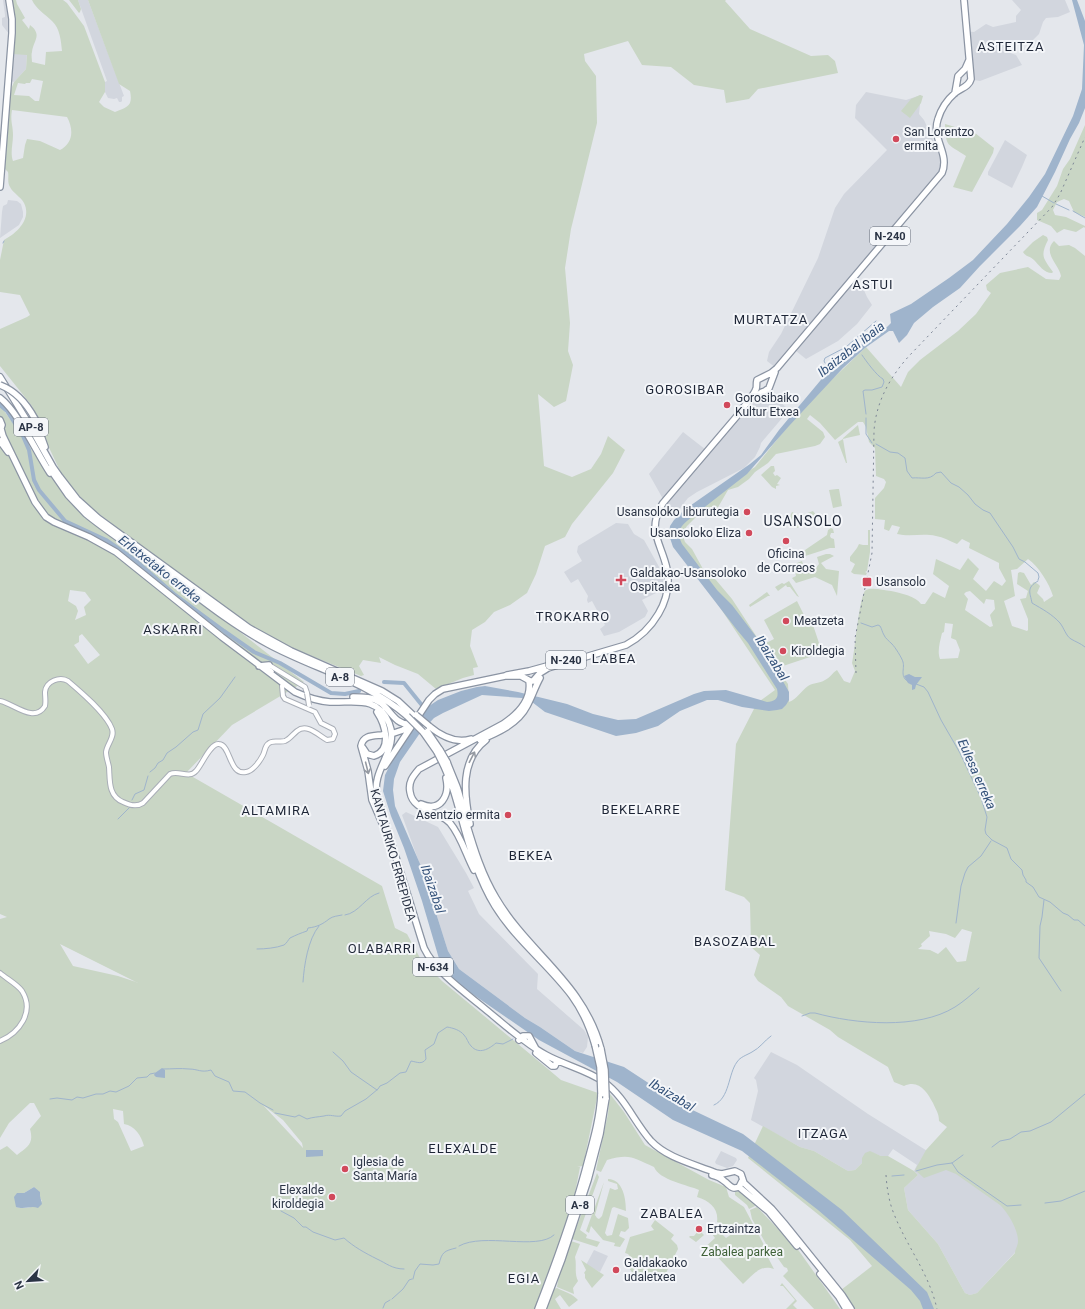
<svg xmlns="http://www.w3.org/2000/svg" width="1085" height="1309" font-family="Roboto,sans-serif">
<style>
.built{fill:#d2d6de}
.green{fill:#c9d6c5;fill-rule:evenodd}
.water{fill:#9fb4cc}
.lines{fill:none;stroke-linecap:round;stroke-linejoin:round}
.stream{stroke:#9fb4cc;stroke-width:1}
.river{stroke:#9fb4cc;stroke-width:4}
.secondary-casing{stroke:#a9aeb7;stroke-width:6}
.highway-casing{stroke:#8b94a3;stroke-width:8}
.secondary{stroke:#fff;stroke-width:4}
.highway{stroke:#fff;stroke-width:5.5}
.rail{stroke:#7d8696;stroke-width:1;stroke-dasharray:2 4;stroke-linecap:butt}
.secondary-bridge-casing{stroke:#a9aeb7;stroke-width:6;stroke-linecap:butt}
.highway-bridge-casing{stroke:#8b94a3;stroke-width:8;stroke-linecap:butt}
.secondary-bridge{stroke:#fff;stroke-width:4}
.highway-bridge{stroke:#fff;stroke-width:5.5}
.oneway{stroke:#959aa2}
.poi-dot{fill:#d1495b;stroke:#f4f6f9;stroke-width:1.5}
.labels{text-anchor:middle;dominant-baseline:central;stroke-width:4;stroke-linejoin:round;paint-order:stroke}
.shield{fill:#f4f6f9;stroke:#676e7b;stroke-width:1}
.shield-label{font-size:11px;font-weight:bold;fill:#2b3445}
.poi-label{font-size:12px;fill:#2b3445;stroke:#f4f6f9;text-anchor:start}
.street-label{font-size:12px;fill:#2b3445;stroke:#f4f6f9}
.park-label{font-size:12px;fill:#3f6138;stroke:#f4f6f9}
.neighbourhood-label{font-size:13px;letter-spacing:1px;fill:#1d2536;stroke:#f4f6f9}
.water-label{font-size:13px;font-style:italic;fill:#34527a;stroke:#f4f6f9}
.quarter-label{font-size:14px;letter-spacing:1px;fill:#1d2536;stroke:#f4f6f9}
</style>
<rect width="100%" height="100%" fill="#e4e7ec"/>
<path class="built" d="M3,0h3l3,15v19l-7,-9v-7l3,-1v-2z
M78,0h10l36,96 -2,1v4l-1,1h-2l-2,-4 -3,1 -6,-1 -3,-6v-10l2,-1z
M1012,0h53l5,12 -12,5 -12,1 -3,4 -4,12 -6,6 -26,6 -2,5 11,4 6,10 -42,16 -6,-1 -5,-9 -5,-40 10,1 12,-8 7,3 23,-5v-6l5,-6z
M12,54h15l-1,15 -12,13 -3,-1z
M866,92l40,8 15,-5 -2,19 5,6 17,37 1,7 -3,9 -88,105 12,10 4,9 5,8 -15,19 -19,17 -32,18 -10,-8 -16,20 -13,-10 2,-9 12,-18 37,-76 17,-50 9,-14 43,-44 -32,-32 1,-13z
M1005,140l22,15 -5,12 -10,21 -24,-13v-3z
M8,200l9,1 4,3 2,8v5l-4,8 -19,13 2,-26 1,-6 4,-2z
M767,394l7,2 15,14 -28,33 -1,4 -5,10 -11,11 -47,24 -9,6 -14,18 -2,-1 -23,-41 34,-42 27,21 46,-55 5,-3z
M616,523l12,1 6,10 10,6 19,34 1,7 -2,4 -6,8 -14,7 6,11 -3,6 -26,15 -15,4 -4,-7 5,-4 -13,-24 -4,2 -1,-3 1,-4 -10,-17 -7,4 -7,-11 18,-11 -5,-9 1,-6z
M406,812l32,15 28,46 8,15 -6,3 11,23 59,60 -1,15 47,41 4,7 -1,10 -4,6 -8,-2 -35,-24 -15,-9 -66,-49 -11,-18 -12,-38 -6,-26 -6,-11 -22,-61z
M771,1052l26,13 71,49 141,88 13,43 -45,48 -7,2 -5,-2 -27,-49 -30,-34 -4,-22 14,-13 -4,-4 3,-6 -24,-16 -5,7h-7l-11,-4 -7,8 -1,3 -7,7 -7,1 -34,-20 -14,-4 -49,-27 7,-29 -2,-11 -2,-2z
M721,1151l15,7 1,2 -4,6 -6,2 -11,-4 -1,-2z
M594,1250l14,6 -8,16 -14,-7z"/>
<path class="green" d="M11,0h5l1,4 8,14 -3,2 7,9 1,-4c13,10 3,16 2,27 -1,3 0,7 0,10l13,3 1,-13 16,-1c-1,-10 -2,-23 -10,-30 -7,-7 -16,-12 -20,-21h31l4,3 17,23 21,56v10l-6,10 5,5 11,5c13,-5 18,-6 15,-21l-11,-7 -31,-84h638l-1,1 25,28 61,27 17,-1 7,6 3,12 -80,16 -9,10 -23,4 -2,-13 -30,-5 -23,-18 -29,-2 -14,-24 -44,13 1,7 11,15 1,47 -26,106 -6,39 5,55 -2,28 5,14 -7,36 -12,6 -16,-13 6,72 28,11 19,-8 10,-15 7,-18 17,14 -12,23 -41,51 -7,13 -20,9 -9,28 -9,19 -17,12 -16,7 -9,10 -13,8 -2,16 8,21 -5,1 1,7 -11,3 -27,11 -18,-15 -23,-9 -16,-8 2,6 -18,-3 -4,6 5,9 -3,1 -59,-24 -30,-14 -46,-28 -136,-103 -16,-17 -13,-17 -17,-36 -12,-31 -32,-40v-37l27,-12 3,-2 -10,-20 -20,-3v-32l4,-20c13,-7 28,-21 20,-37 -3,-6 -11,-10 -14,-16 -3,-4 -1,-11 -2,-15l-4,-4 6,-76 4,-10 12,-13 1,-14 -15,-1 3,-36zM32,79l11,2 -4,20h-4l-6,-5 -15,-1 4,-12 7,1 1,-1h4zM12,110l55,7c7,13 6,26 -7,33l-20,-9 -13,-2 -2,6 -2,13 -10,3c-3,-8 0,-17 0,-26 0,-10 -3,-13 -1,-25z
M69,0h9l3,9 -1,3 -1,1z
M920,95l3,1 -2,7 -11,15 -9,-7 10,-12z
M945,124l30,9 19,15 -1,5 -21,39 -19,-5 13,-31c-19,-13 -20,-8 -21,-32z
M1085,125v92l-11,-5 -5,-11 -5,-2 -7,3 -4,8 2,5 11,2 19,9v2l-1,-1 -8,5 -12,-3 -7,4 -6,-7 -14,-6v-7l5,-3 15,-24 6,-17 7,-10z
M1043,235l4,2 1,3c-8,16 -5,18 5,32l-1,1c-8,0 -13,-8 -18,-13 -4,-4 -8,-3 -11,-8l10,-10z
M1054,241l5,5 10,-1 6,3 10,8v1053h-232l-12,-19 31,-24 -22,-26 -102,-82 15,-32 37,21 14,4 34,20 7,-1 7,-7v-5l3,-5 5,-2 11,5h7l26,15 4,4 -14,13 4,22 30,34 27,49 5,2 7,-2 38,-40c0,-4 3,-7 3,-12 0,-12 -10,-28 -18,-36l-44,-31 -10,-4 -22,8 -9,-8 11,-20 21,-23 -8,-6c0,-8 -3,-11 -6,-18 -6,-11 -14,-24 -29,-17l-10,-4 -6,-15 -50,-30 -8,-7 -42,-24 -7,-9 -23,-16 -4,-6 6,-20 -9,-8 -1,-44 -6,-6 -19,-7 11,-146 21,-41 18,-13 -74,-111 -31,-43 28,-33 57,-36 50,-62 61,-58 35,40 7,-15 12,-12 38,-29 18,-17 15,-21 -4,-3 -1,-5 14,-12 28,-6 18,12 13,1 2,-4c-2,-12 -19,-23 -7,-35zM810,415l10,8 15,17 23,-18h5l3,5 3,15 6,6 1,28 8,3 2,3 -2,6 -9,10v21l10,1 -1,9 5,2 3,-6 8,2 -3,7c13,3 26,-1 39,2 7,1 14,5 21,8l5,-5 8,4 -1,5 30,15v5l7,13 -4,5 -8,-5 -8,10 -13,-12 6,-10 -11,-11 -8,12 -24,-11 -3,15 16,12 -4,12 -12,-6 -8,12h-4c-5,-8 -21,-11 -30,-13 -7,-1 -19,-4 -25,-1 -7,4 -11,62 -14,73l3,8 -5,12 -6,-2 -7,-11c-5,3 -7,8 -12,10 -6,4 -11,2 -17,6 -7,5 -11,13 -19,16l-1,-18 -11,-16 42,-14 2,-5 -10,-30 -4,2 -10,-20 -33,19 10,19 -12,6 -30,-46 -16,-19 -13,-11 -11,-20 -7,-7 -3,-8 5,-8 14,-14 12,4 15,-26 10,-3 11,-8 6,-7 13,-9 8,-9 39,-8 5,-2 5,-7 -2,-5 -16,-13zM1028,559c11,8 21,24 25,37l-9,6 -1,-3 -6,-6 3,-7 -2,-2 -4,-2 -3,3 -7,-12 -4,-1 -2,1 -1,11 11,7 -2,7 -6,1 8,20v11l-1,1 -15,-5 -8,-25 11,-5 -4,-26 6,-1zM970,591l14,13 2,-5 8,1 1,9 -5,6 3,11 -3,1 -25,-17 3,-11 -4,-5 2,-2zM945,623l8,1 -2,14 5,2 4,10 -2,8 -18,1c-3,-8 0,-17 2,-26l2,-1zM962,929l10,3 -6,29 -9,1 -11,-15 -8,7 -8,-4 -12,-1 4,-3 -1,-2 9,-8 -1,-5 17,3 9,4z
M0,405l63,89 241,188 -72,43 -46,48 196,113 13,42 12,6 13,24 22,23 94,78 25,21 37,13 -15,73 -6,1h3l-11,57 -31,85h-538v-159l7,-4 10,9c11,-9 17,-11 13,-26l11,-13 -7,-13h-4l-21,20 -9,15v-219l7,-2 -7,-3zM70,590l15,2 6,8 -7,7 2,8 -11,5 3,-9 -2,-5 -8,-5zM82,634l18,21 -12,9 -14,-19 5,-3v-6zM60,944l78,39h1l-21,-7 -45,-10zM263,1105l20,15 19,23 1,5zM113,1109l10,2 1,13c11,2 17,11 20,22l-13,5 -13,-29 -4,-3zM34,1187l8,14c-10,7 -14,8 -26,6l5,-14h3z
M858,425l2,10 -18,4z
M843,439l4,24h-1l-8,-21z
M771,466h3l1,5 -2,2 2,3 2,-1 4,3 -4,6 3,1 -4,1v3l-4,-2 -11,-12z
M837,489h2l3,17 -9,2 -4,-18z
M813,511l4,5 -3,4 -17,8 -9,-7 4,-9 9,5 1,-2z
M831,528l2,1 1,4h-3l-1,3 1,2 3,1 1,9h-5l-31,10v-7l6,-1 22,-15 1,-5z
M868,530h2v22l-3,19 -2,1 2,1 -1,2 -12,-1 -3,-2 4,-8 -5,-3v-4l7,-9 2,-4 4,1h5z
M826,554h4l4,2 -13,7 5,6 13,2 -2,25 -5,-11 -17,-8 -19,6 -4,-5 4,-2 -2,-10 -6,2 -1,-1 15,-6 1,3 -3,2 4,7 11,-4 4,-5 -2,-7z
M789,581l10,16 -2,-1 -7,-9h-3l-1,-2 -8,6 -3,-4 7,-4 2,1z
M767,592l3,4h-2l-18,11 -1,-2z
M610,1094l14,18 21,33 64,35 17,7 3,10 15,10 20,38 -2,1 12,23c-14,-5 -21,6 -31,15l-34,-36 -6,5 -1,-3 13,-12 -3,-4 4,-5 4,3 6,6 10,-7 -2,-2 -17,-7c2,-13 -7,-21 -20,-25l2,-7c-11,-5 -40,-10 -45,-23 -20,-9 -24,-14 -47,-7l-6,12 -5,-2 12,-56z
M597,1173l2,4 -19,53 7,5 -1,3 14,4 -3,5 -25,-8z
M608,1179c15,0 18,20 18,32l-12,-4 -2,1 -7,25 2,3 5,-1 6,-21 10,4 1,10 -4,4 -4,-1 -2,5 6,3 -5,8 -6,-1 1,-3 -12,-3 -12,-14 -2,7 -3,-2 18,-49 -9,33 2,3 2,1 3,-3 8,-28 5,2 3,-1 -1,-5 -9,-3z
M740,1191l17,14 -8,4 -2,-4 -12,-10v-3z
M757,1207l42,44 41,58h-26l-31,-33 5,-5 -1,-3 -3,-1 -7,-10 -3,1 -22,-39 -2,-9z
M655,1220l19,15 -3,4 6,6 1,4 -16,32 -10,-8 -10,6 -3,-3 -3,2 -9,-13 6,-5 -5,-6 -3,-1 5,-16 24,-7 -3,-4z
M699,1230l5,5 -8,7 -7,-5 1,-1h4z
M571,1241l9,3 -5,13c2,8 -1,16 3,24l-5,7 1,6 -17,-7 3,-18z
M581,1260l23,15 -12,13 -7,-10v-4l-1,-1 2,-3z
M782,1283l15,18 -4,4 4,4h-11l9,-9 -12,-14h-3z
M557,1288c8,4 16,6 21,12l-9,7 -9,-12 -5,4 6,10h-16l8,-20z"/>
<path class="water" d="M1072,0h5l8,21v87l-6,15 -9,16 -15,33 -18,35 -17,19 -40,40 -20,22 -27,19 -19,16 -7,12 -8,8 -6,-12h-4l-24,17 -22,20 -54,58 -42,48 -55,43c-10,8 -17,13 -10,27l35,46 15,15 32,42 25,45v8l-3,5 -4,4 -5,1 -8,1 -27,-4 -24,-7h-11l-27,11 -22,15 -22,7 -20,3 -71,-24 -13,-10 -10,-4 -40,-3 -39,18 -9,5 -14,15 -20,29 -6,17 -1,11 2,16 35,81 6,26 12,38 11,18 66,49 15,9 35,24 49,16 58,38 61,29 99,76 85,82 7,17h-11l-3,-8 -9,-11 -93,-80 -76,-59 -69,-31 -56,-38 -78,-42 -84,-58 -7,-7 -8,-13 -18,-61 -18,-53 -13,-32 -8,-25 2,-16 5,-10 33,-52 6,-7 9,-6 23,-9 16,-4 8,-1 33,6 49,12 26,10 25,6 18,-1 58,-25 10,-3 22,-1 41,12c9,-1 12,-4 10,-13l-29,-46 -11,-13 -64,-83 -4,-12 1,-9 4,-6 10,-10 66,-46 11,-9 18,-25 46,-55 1,-7h2l2,2 19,-17 38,-26 4,-4 -1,-9 21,-10 38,-26 24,-18 34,-36 22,-27 16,-23 28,-58 9,-27 2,-44z
M909,674l6,3h7l-6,8 -1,4 -3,1v-5l-4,-2 -4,-7z
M162,1068l3,2v8l-9,-1 -2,-2 1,-2z
M306,1150h17v6l-17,1z
M34,1187l6,5v4l2,8 -4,4c-7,-3 -13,2 -22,-1l-2,-10 3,-4h7z"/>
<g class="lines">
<path class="stream" d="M1042,196l12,7
M1056,204l13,6
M1073,211l12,7
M3,243l1,-2
M862,355c4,6 15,21 21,24l1,3 -2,5 -10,3h-7l-2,1 3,23
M825,363l-1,-2 1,-3 21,-11 30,-26
M866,418v16l6,9
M876,444l14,8 8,1 7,5 2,13 5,7c9,-1 17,3 24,-5l5,-1 10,11 8,4 9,8 7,9 8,6 7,3 23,34 6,12 6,3 13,11 1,4 -1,3
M1038,581c-12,7 -8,11 -6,22 10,6 20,11 28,20 4,5 6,13 11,16 5,3 9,4 14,8
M861,623l11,4 6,-2 2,1c2,3 2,6 4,9 1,3 5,6 8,9 3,3 10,14 11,18 2,7 -4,15 6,20
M916,684l8,3 4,5 13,28 19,33 21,45 6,19 -2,13 1,4 6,6 15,8 4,11 11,11 1,5 3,5v2l7,5 6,10 11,5 13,11 5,2 6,5h4l7,6
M150,772l5,-4 3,-5 5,-3 4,-7 9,-6 17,-15 5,-2 5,-16 17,-16 15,-21
M132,800l3,-6 9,-4 4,-14
M118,819l12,-12
M1044,900l-2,17 -2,9 -1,32 22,33
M345,915c14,-2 21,-19 34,-22
M956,923l5,-37 4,-13 3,-6 13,-11 10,-15
M257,949c8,0 19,-1 27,-4 3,-2 4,-5 6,-7 6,-3 11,-5 17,-7l1,-3c9,-1 15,-4 21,-9 4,-3 9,-3 13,-4
M303,982c1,-16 5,-43 16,-56
M802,1016l8,-3h5c40,11 103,17 140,-6 8,-5 16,-12 24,-19
M333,1052l10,9 8,11 26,18
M163,1069c9,0 17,-1 26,0 9,0 12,4 22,1l4,6 14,6 4,9 12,1 15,11 13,7
M50,1099l7,-1 15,2 5,-3 6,1 13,-4h7l7,-3 6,1 13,-6 8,-8 10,-1 3,-3 5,-1
M714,1105c16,-7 14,-31 23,-43 3,-5 10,-7 15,-10 8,-4 12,-11 19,-16
M275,1113l20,4 4,-2 8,4c6,-2 11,-2 17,-3 6,-2 11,1 17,0l4,-5 21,-12 12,-10 2,-3 7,-3 13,-10 6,-1 5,-11c6,1 11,4 15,-2l-1,-9 9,-6 4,-11 9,-6c6,1 13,3 17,8 3,3 4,8 7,11 8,9 18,3 25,-3l7,1 10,-5
M992,1147l8,-6 10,-2 11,-7 9,-1 21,-9 34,-28
M952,1163l6,9 49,34 14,-1
M916,1171l21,-6 15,-2 11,-8
M892,1176l12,-1
M1045,1203l16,-2 24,-10
M281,1211l13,7 9,9h3l7,5 22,8 9,-2c10,9 21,15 33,21 9,4 15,10 27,10
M459,1246c25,-14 78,5 95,-11
M413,1279l2,-8 5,-7 13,1 6,-1c3,-12 5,-13 17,-16
M392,1299l11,-10 6,-9 3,-1
M383,1308l2,-5 5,-3"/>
<path class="river" d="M0,405l7,6 16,25 6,14 5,30 5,10 26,31 41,19 29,20 39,34 50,37 30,21 26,11 51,30 14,1 14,-3
M384,682l20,1 21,26"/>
<g class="secondary-casing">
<path id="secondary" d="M269,665l36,22 2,6
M0,701c13,2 34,23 45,5 1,-5 0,-9 0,-14 1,-11 15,-16 23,-11 13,11 38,32 44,48 3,8 -5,15 -6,23 0,5 2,10 3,15 1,13 -1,29 14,35 6,3 14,5 20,1l27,-29c9,-4 19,5 26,-3 6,-6 14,-28 23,-27 12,1 10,32 27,28 7,-1 14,-11 17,-17 2,-4 2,-9 5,-11 4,-5 11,-1 17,-3 5,-2 8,-7 12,-10 10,-8 21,4 30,9l6,-1 2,-5 -2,-5 -12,-6 -6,-11 -30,-13 -2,-3 -1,-10
M0,973c7,6 17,11 22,18 13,21 -3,42 -22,50"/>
</g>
<g class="highway-casing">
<path id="highway" d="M955,93l3,-17 7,-7 4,-9
M0,187l12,-154v-14l-3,-19
M0,377l26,42 27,48 7,10 17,22 21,19 151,110 42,23 91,40 16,10 16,15
M0,398c19,15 36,54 50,75
M751,400l11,-8 3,-1 4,-3 6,-16
M741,411c4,-7 12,-14 15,-22 1,-3 0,-5 1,-9l14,-7 6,-5 165,-195c8,-20 -11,-34 -4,-54 3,-10 10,-20 17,-26 6,-5 14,-6 16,-14l-7,-79
M35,419l10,28
M0,420l2,5 -2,6
M1,429l2,7 32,66 11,15 8,5 35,15 27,15 106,85 73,55c11,5 22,9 35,10 24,1 47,-7 59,21 11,26 -18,46 -12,73l47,152c12,25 45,47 66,65 18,15 36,31 56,42 18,10 41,15 58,27 21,15 30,40 47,59 16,17 43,23 65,32l6,1 13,-3 6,3 3,9 28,26 12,14 58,72 9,14
M0,441l8,11
M50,469l18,26 18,19c22,18 46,33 68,50 38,28 73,58 114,80 46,25 99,37 139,72
M259,666l10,-1 -2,4 4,3
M505,676h16l9,5h3l7,-8 8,-5 78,-23c26,-14 47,-44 41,-76 -6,-27 -21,-39 -4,-66l80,-94
M353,697c10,0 20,0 28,6 9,7 15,22 28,21l4,-3
M429,726c12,10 26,18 42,13
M425,728l15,22
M423,732l14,20
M394,733l9,-3 7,-4
M480,740c17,-7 38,-16 47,-34 5,-9 8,-19 13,-28
M363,748l4,6 7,2c19,-6 11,-32 3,-44
M447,762c3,8 7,17 10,25 4,11 6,24 9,35 8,27 16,53 30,76 33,56 87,84 105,151
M443,764c4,9 8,18 11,28 12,39 19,78 41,114 21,34 53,58 77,90 11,15 18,32 23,49
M385,766l44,-66 6,-6 8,-5 62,-13 2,-1 22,-4 18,-5
M421,804c20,9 29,-9 25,-26
M382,823l-10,-23 -4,-29 -7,-25c2,-11 12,-10 21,-11
M470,824c-6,-30 -10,-64 16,-84
M474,870c-8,-15 -13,-34 -24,-47 -12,-13 -37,-11 -40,-31 -2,-10 3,-16 9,-23l84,-45c15,-10 29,-24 26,-43
M519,1040l4,-4h6l7,13
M536,1053l16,13h3l2,-5
M712,1175c4,1 9,3 12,6 6,4 7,9 15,6l3,-6
M739,1187l30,25 28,34
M820,1274l19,23 7,12
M538,1309c19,-49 37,-98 50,-149 6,-22 12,-43 13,-66
M543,1309l19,-50 26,-79 12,-46 6,-36"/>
</g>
<use href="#secondary" class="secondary"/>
<use href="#highway" class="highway"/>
<path class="rail" d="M856,673l-1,-35 17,-85 2,-122c2,-29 16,-54 35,-75l143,-149 8,-13 25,-57
M886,1175c1,14 3,27 8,39 13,33 35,59 43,95"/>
<g class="secondary-bridge-casing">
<path id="secondary-bridge" d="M307,693l2,12"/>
</g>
<g class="highway-bridge-casing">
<path id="highway-bridge" d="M0,385c16,6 27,19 35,34
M416,715l13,11
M407,716l16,16
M440,750l7,12
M437,752l6,12
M595,1045l5,22 1,27
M601,1049l4,21 1,28"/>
</g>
<use href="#secondary-bridge" class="secondary-bridge"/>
<use href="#highway-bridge" class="highway-bridge"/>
</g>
<defs><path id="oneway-shaft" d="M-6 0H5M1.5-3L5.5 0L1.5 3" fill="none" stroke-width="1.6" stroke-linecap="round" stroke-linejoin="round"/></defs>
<g class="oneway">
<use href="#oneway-shaft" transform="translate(472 757) rotate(-63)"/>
<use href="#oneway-shaft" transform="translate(367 768) rotate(76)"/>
</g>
<g class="poi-dot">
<circle cx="896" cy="139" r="4"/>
<circle cx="727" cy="405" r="4"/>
<circle cx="747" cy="512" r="4"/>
<circle cx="749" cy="533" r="4"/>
<circle cx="786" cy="541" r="4"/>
<path d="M619 574h4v4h4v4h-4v4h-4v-4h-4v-4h4z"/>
<rect x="862" y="577" width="10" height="10" rx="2"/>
<circle cx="786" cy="621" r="4"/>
<circle cx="783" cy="651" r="4"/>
<circle cx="508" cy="815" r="4"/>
<circle cx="345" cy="1169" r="4"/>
<circle cx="332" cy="1197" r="4"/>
<circle cx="699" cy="1229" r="4"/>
<circle cx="616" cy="1270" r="4"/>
</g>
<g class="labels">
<g class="shield">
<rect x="870" y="227" width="40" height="18" rx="3"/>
<rect x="14" y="418" width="34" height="18" rx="3"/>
<rect x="546" y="651" width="40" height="18" rx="3"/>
<rect x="326" y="668" width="28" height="18" rx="3"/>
<rect x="413" y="958" width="40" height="18" rx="3"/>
<rect x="566" y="1196" width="28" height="18" rx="3"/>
</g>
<g class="shield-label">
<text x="890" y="236">N-240</text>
<text x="31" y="427">AP-8</text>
<text x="566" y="660">N-240</text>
<text x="340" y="677">A-8</text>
<text x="433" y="967">N-634</text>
<text x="580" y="1205">A-8</text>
</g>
<g class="poi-label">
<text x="904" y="132">San Lorentzo<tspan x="904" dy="14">ermita</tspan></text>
<text x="735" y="398">Gorosibaiko<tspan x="735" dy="14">Kultur Etxea</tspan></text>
<text x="739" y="512" text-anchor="end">Usansoloko liburutegia</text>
<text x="741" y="533" text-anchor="end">Usansoloko Eliza</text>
<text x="786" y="554" text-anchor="middle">Oficina<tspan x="786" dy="14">de Correos</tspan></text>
<text x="630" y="573">Galdakao-Usansoloko<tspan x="630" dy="14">Ospitalea</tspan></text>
<text x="876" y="582">Usansolo</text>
<text x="794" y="621">Meatzeta</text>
<text x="791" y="651">Kiroldegia</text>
<text x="500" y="815" text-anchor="end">Asentzio ermita</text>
<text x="353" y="1162">Iglesia de<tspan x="353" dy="14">Santa María</tspan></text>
<text x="324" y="1190" text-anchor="end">Elexalde<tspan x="324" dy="14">kiroldegia</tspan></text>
<text x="707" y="1229">Ertzaintza</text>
<text x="624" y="1263">Galdakaoko<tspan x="624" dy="14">udaletxea</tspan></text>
</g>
<g class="street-label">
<text transform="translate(393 855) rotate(74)">KANTAURIKO ERREPIDEA</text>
</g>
<g class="park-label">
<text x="742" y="1252">Zabalea parkea</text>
</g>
<g class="neighbourhood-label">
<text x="1011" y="46">ASTEITZA</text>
<text x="873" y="284">ASTUI</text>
<text x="771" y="319">MURTATZA</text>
<text x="685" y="389">GOROSIBAR</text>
<text x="573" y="616">TROKARRO</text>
<text x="173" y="629">ASKARRI</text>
<text x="614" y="658">LABEA</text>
<text x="641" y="809">BEKELARRE</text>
<text x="276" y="810">ALTAMIRA</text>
<text x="531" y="855">BEKEA</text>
<text x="735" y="941">BASOZABAL</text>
<text x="382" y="948">OLABARRI</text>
<text x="823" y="1133">ITZAGA</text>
<text x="463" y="1148">ELEXALDE</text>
<text x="672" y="1213">ZABALEA</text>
<text x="524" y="1278">EGIA</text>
</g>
<g class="water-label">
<text transform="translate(851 349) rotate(-38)">Ibaizabal ibaia</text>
<text transform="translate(160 569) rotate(38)">Erletxetako erreka</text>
<text transform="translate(772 658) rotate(58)">Ibaizabal</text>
<text transform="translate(977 774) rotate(66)">Eulesa erreka</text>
<text transform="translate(433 889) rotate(71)">Ibaizabal</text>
<text transform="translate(672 1095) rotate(31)">Ibaizabal</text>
</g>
<g class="quarter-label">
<text x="803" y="521">USANSOLO</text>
</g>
</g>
<g transform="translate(28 1281) rotate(245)" stroke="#f4f6f9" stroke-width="3" paint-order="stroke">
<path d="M0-3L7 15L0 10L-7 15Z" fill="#2b3445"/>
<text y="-6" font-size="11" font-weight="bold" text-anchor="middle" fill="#2b3445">N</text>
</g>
</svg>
